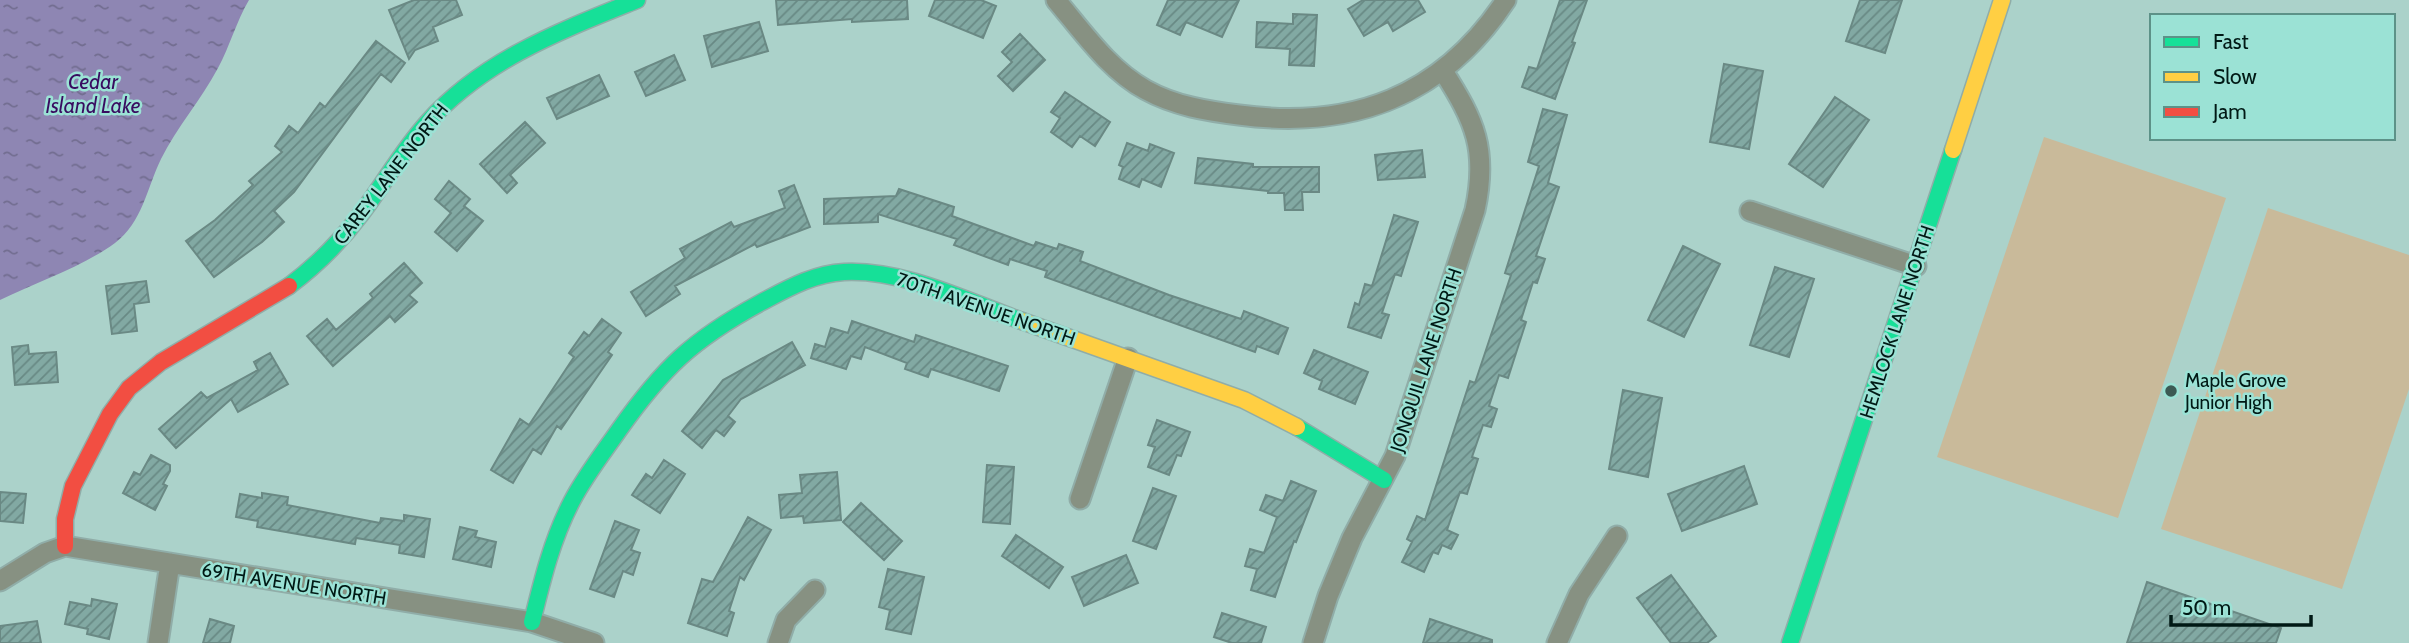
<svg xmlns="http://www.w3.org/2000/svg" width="2409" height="643" font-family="Cabin,sans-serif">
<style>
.garden{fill:#c9ba9a}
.water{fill:url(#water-ripples)}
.building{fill:url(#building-hatch);stroke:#6a8984;stroke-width:2}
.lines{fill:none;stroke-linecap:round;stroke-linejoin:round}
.street-casing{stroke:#90ada8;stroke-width:23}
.fast-casing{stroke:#90ada8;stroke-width:19}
.slow-casing{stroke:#90ada8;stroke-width:19}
.jam-casing{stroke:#90ada8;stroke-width:19}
.street{stroke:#879182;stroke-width:19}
.fast{stroke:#16e098;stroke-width:16}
.slow{stroke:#ffcf43;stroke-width:16}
.jam{stroke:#f24e42;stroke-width:16}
.poi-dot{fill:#3c5a54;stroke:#9be2d5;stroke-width:2.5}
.labels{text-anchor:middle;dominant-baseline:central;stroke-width:5;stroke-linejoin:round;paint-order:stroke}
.street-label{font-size:19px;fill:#001915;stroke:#9be2d5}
.poi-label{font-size:19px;fill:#001915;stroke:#9be2d5;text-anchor:start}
.water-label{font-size:21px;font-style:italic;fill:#390c60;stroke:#9be2d5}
</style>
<defs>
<pattern id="water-ripples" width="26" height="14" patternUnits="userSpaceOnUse" patternTransform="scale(1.75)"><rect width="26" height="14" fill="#8e86b3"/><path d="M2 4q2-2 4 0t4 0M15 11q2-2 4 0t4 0" fill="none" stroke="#726d90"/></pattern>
<pattern id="building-hatch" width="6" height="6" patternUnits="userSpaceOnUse" patternTransform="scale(1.75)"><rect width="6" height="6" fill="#82a9a3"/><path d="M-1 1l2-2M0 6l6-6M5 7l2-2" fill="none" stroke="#688984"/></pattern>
</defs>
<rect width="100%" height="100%" fill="#abd2ca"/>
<path class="garden" d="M2044,137l182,61 -108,320 -181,-61z
M2268,208l141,47v134l-67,200 -181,-60z"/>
<path class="water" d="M0,0h249c-13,22 -19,46 -31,68 -17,32 -41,59 -57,91 -14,29 -19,64 -46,84 -33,24 -78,39 -115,57z"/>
<path class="building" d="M414,0h42l6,15 -29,12 5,14 -23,9 -6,9 -20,-49z
M776,0h131l1,19 -56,3v-3l-74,6z
M935,0h46l15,6 -13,32 -54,-22z
M1168,0h71l-17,37 -36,-15 -6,13 -23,-10z
M1363,0h55l7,12 -32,19 -5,-9 -24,14 -16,-27z
M1560,0h27l-15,42 3,1 -20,56 -33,-12 7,-20 8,2z
M1860,0h42l-17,53 -39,-12z
M1293,14l24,1 -3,51 -25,-1 1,-16 -34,-2 1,-25 36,2z
M759,22l9,29 -56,16 -8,-31z
M1020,34l25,26 -32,31 -15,-15 14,-14 -10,-10z
M376,41l29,22 -14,19 -10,-8 -87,118 -20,19 10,11 -22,20 -48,35 -28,-36 29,-21 38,-35 -4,-4 33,-29 -7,-6 14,-20 9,7 22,-30 5,4z
M674,55l11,25 -39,16 -11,-24z
M1724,64l39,7 -14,78 -39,-7z
M599,75l10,21 -52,23 -10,-21z
M1065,92l45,30 -15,24 -15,-10 -8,11 -21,-15 9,-14 -9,-6z
M1835,97l34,23 -46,67 -34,-23z
M1543,109l24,6 -19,68 11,4 -23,69 9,3 -8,24 -4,-1 -12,38 5,2 -18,56 -9,-3 -10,31 8,3 -6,18 -8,-2 -11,32 6,2 -11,35 -7,-2 -13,38 11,5 -7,14 -9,-4 -4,9 -5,-2 -9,20 -22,-10 10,-20 -5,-3 10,-23 8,4 45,-139 5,2 36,-108 -6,-2 34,-107 -11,-4z
M525,122l20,21 -35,32 7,8 -10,10 -27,-29z
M1127,143l21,8 2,-7 24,9 -13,34 -19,-8 -3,8 -20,-8 4,-12 -4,-2z
M1422,150l3,27 -47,3 -3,-25z
M1198,158l55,6v3h66v25h-17l1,18h-18l-1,-17h-16v-2l-73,-8z
M449,181l21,18 -6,7 19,15 -26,30 -22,-19 16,-19 -16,-14z
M794,185l16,42 -53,20 -2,-3 -80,42 5,8 -34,22 -15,-24 54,-34 -5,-9 51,-27 3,5 51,-19 -6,-17z
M899,189l55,18 -2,9 82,30 2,-4 21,7 2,-5 24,8 -3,9 89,34 72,24 3,-8 44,17 -10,26 -21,-8 -2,6 -210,-75 2,-6 -37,-12 -2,6 -54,-20 3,-6 -79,-25v8l-54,2v-25l72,-3z
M1394,215l24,7 -17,54 -6,-2 -13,39 7,2 -8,23 -33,-11 7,-24 4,2 6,-21 7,2z
M1683,246l37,18 -36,73 -36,-17z
M404,263l18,20 -13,12 8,7 -22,20 -5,-6 -57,50 -26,-30 20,-17 9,11 37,-32 -3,-4z
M1775,267l39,12 -25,78 -39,-12z
M146,281l3,21 -15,2 3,27 -25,3 -6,-48z
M602,319l19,14 -13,19 4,3 -51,74 -4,-3 -16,28 -8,-5 -20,34 -22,-13 29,-51 9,6 45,-68 -5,-4 15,-21 5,4z
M852,321l62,21 2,-7 92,31 -9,25 -68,-22 -3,8 -23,-8 2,-6 -42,-16 -4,12 -10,-3 -5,13 -35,-11 4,-14 10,3 6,-19 17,5z
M792,342l13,23 -64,34 -13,17 7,6 -11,14 -8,-6 -14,18 -20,-17 41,-51z
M28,345l1,9 27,-2 2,30 -43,3 -3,-38z
M1314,350l54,22 -13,32 -36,-15 3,-8 -18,-8z
M270,353l18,31 -50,28 -7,-13 -55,49 -17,-19 42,-37 6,6 51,-28 -4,-8z
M1623,390l39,8 -14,79 -39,-8z
M1157,420l33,12 -9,24 -4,-1 -8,20 -21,-8 7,-20 -7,-2z
M151,455l19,10v6l-7,13 4,2 -12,24 -32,-17 11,-21 6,3z
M664,460l21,14 -25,39 -28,-18 14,-21 6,4z
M987,465l27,2 -4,57 -27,-2z
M1744,466l13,38 -75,27 -14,-37z
M837,472l4,48 -37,3 -1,-7 -22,2 -2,-23 23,-2 -2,-18z
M1291,481l25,10 -20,51 -2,-1 -19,56 -24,-7 6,-21 -12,-3 5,-17 14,4 13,-36 -17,-7 6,-15 17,6z
M1153,488l23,8 -20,53 -23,-8z
M0,492l26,2 -3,29 -23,-2z
M262,493l26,4 -1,8 93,18 1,-5 23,3v-6l26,4 -6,38 -25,-4 1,-8 -44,-7 -1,6 -98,-17 1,-6 -22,-4 4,-23 22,4z
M861,503l41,38 -18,19 -41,-38z
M748,517l23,13 -27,50 -4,-3 -11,34 5,2 -7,23 -39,-13 14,-44 11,3z
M615,521l24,9 -8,20 9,3 -7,22 -10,-4 -9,26 -24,-8z
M460,527l17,4 -2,6 21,5 -5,25 -38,-8z
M1016,535l47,32 -14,21 -47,-32z
M1126,555l12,28 -54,23 -12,-29z
M888,569l36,8 -13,57 -25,-5 4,-19 -11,-3z
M1671,575l45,61 -9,7h-36l-34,-45z
M2147,582l134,46 -5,15h-149z
M92,599l25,5 -8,35 -22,-5 1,-5 -23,-5 5,-22 21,4z
M1222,613l44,14 -5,16h-29l-18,-6z
M210,619l24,7 -4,17h-27z
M1430,619l62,21v3h-69z
M37,621l4,22h-41v-17z"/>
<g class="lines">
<g class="street-casing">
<path id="street" d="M1056,0c27,32 53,70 90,90 29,16 61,21 93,25 113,15 203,-18 267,-115
M1750,211l166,55
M1080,499l48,-141
M0,581l45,-28 20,-7 467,76 62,21
M158,643l12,-80
M778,643l8,-23 29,-30
M1313,643l15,-47 24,-58 43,-82 80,-246c13,-60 0,-89 -32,-139
M1557,643l22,-49 38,-58"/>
</g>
<g class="fast-casing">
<path id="fast" d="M289,286c28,-21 51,-44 72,-72 22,-29 41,-63 66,-91 56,-63 133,-92 210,-123
M1297,427l87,53
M532,622c10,-41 20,-83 40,-121 13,-25 31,-48 47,-71 44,-62 73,-90 141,-127 27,-14 52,-29 84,-31 59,-3 123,29 178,49
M1790,643l163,-493"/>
</g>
<g class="slow-casing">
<path id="slow" d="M1953,150l49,-150
M1022,321l222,79 53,27"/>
</g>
<g class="jam-casing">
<path id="jam" d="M65,546v-27l8,-33 37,-72 19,-26 32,-26 128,-76"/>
</g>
<use href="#street" class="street"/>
<use href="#fast" class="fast"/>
<use href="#slow" class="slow"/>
<use href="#jam" class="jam"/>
</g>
<circle class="poi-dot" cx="2171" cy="391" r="7"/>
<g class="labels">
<g class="street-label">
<text transform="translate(391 174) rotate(-52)">CAREY LANE NORTH</text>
<text transform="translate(986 309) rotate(19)">70TH AVENUE NORTH</text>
<text transform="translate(1897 322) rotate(-72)">HEMLOCK LANE NORTH</text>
<text transform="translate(1426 360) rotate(-72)">JONQUIL LANE NORTH</text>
<text transform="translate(294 584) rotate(9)">69TH AVENUE NORTH</text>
</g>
<g class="poi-label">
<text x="2185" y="380">Maple Grove<tspan x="2185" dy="22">Junior High</tspan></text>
</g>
<g class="water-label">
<text x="93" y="81">Cedar<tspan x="93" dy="24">Island Lake</tspan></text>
</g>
</g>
<rect x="2150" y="14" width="245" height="126" fill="#9be2d5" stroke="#5d9288" stroke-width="2"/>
<rect x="2164" y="37" width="35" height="10" fill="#16e098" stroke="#5d9288" stroke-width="2"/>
<text x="2213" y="49" font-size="21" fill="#001915">Fast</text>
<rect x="2164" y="72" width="35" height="10" fill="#ffcf43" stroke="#5d9288" stroke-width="2"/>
<text x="2213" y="84" font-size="21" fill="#001915">Slow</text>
<rect x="2164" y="107" width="35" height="10" fill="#f24e42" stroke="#5d9288" stroke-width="2"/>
<text x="2213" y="119" font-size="21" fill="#001915">Jam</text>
<path d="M2171 615v10h140v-10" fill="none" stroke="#001915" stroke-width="3.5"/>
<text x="2182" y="615" font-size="21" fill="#001915" stroke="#9be2d5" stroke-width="5" paint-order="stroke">50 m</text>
</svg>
